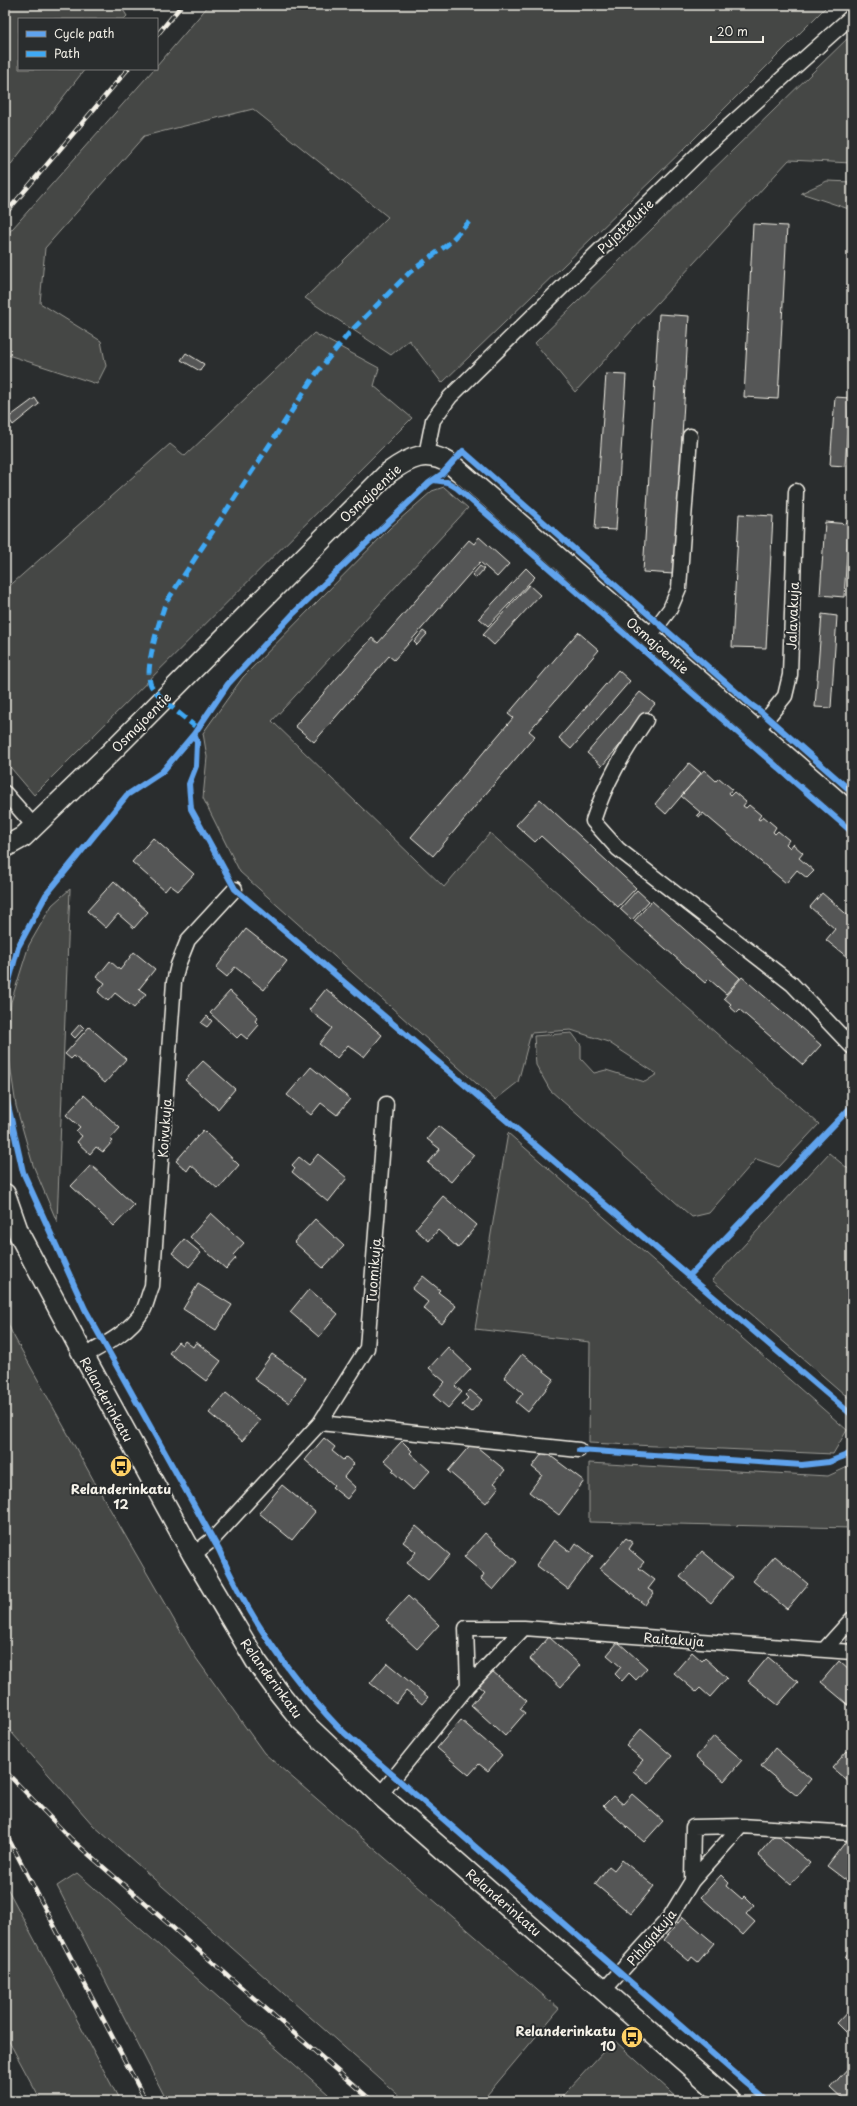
<svg xmlns="http://www.w3.org/2000/svg" width="857" height="2106" font-family="'Playpen Sans',sans-serif">
<style>
.green{fill:#444645;stroke:#9c9c96}
.building{fill:#555756;stroke:#f4f1e8}
.lines{fill:none;stroke-linecap:round;stroke-linejoin:round}
.street-casing{stroke:#f4f1e8;stroke-width:17}
.secondary-casing{stroke:#f4f1e8;stroke-width:23}
.street{stroke:#2a2d2e;stroke-width:14}
.secondary{stroke:#2a2d2e;stroke-width:20}
.rail-casing{stroke:#f4f1e8;stroke-width:4.5}
.rail{stroke:#2a2d2e;stroke-width:3;stroke-dasharray:9;stroke-linecap:butt}
.quiet{stroke:#3fa9f5;stroke-width:5;stroke-dasharray:10 5;stroke-linecap:butt}
.cycleway-casing{stroke:#2a2d2e;stroke-width:8}
.cycleway{stroke:#60a3ed;stroke-width:6}
.labels{text-anchor:middle;dominant-baseline:central;stroke-width:4;stroke-linejoin:round;paint-order:stroke}
.street-label{font-size:13px;fill:#f4f1e8;stroke:#2a2d2e}
.poi-label{font-size:13px;font-weight:bold;fill:#f4f1e8;stroke:#2a2d2e}
</style>
<rect width="100%" height="100%" fill="#2a2d2e"/>
<filter id="ink" filterUnits="userSpaceOnUse"><feTurbulence type="fractalNoise" baseFrequency=".025" numOctaves="2"/><feDisplacementMap in="SourceGraphic" scale="8" xChannelSelector="R" yChannelSelector="G"/><feConvolveMatrix kernelMatrix="1 2 1 2 8 2 1 2 1" color-interpolation-filters="sRGB"/></filter>
<g filter="url(#ink)">
<path class="green" d="M5,5h115l7,11 -3,3h-105v50h66l-80,103z
M209,5h619l-142,142 -244,236 -33,-43 -18,15 -86,-57 83,-81 -135,-108 -109,27 -99,112 -5,55 61,38 5,25 -9,18 -92,-30v-117l149,-168h3v-3z
M852,34v129l-63,-3 -214,232 -40,-49z
M827,181l25,1v28l-51,-17z
M314,333l65,35 -5,18 38,32 -378,377 -29,-34v-171l165,-146 15,12z
M444,487l24,21 -196,213 172,166 46,-54 329,291 -40,43 -23,-8 -47,54 -17,4 -142,-127 -14,-25 -2,-29 38,-3 9,12v14l13,14 12,-3 39,12 12,-8 -49,-32 -37,-12 -40,3 -13,49 -23,18 -255,-228 -37,-74 4,-41 -4,-24 40,-56 147,-149 42,-37z
M70,889l-13,333 -24,-57 -17,-59 -9,-62 4,-42 18,-57 23,-40z
M508,1133l339,297 -14,24 -244,-11 1,-101 -115,-13z
M829,1153l23,19v229l-140,-121z
M5,1316l7,17 87,157 97,168 68,95 295,256 -77,92h-77l-312,-276 -88,-100z
M589,1463l239,13 24,-11v63l-263,-6z
M77,1873l259,228h-169l-110,-215z
M5,1884l115,217h-79l-36,-67z
M614,2040l67,61h-123z"/>
<path class="building" d="M753,224l34,2 -9,173 -34,-2z
M659,314l30,2 -15,258 -31,-2z
M186,353l18,11 -4,7 -19,-11z
M606,374l20,1 -10,155 -21,-1z
M835,397l15,1 -5,68 -15,-1z
M35,398l4,6 -26,21 -5,-7z
M739,514l34,2 -7,132 -34,-1z
M825,522l24,2 -5,73 -24,-2z
M479,537l30,27 -12,13 -17,-15 -86,98 -5,-4 -75,86 -19,-16 77,-88 6,5 91,-103 5,4z
M480,566l4,3 -8,9 -4,-3z
M526,568l9,9 -47,49 -9,-8z
M529,585l11,10 -46,50 -11,-10z
M822,614l15,2 -6,92 -16,-1z
M423,631l4,3 -10,11 -3,-3z
M578,632l21,18 -70,81 6,5 -102,120 -22,-19 102,-119 -5,-4z
M618,670l12,11 -59,68 -12,-11z
M640,692l15,12 -53,62 -15,-13z
M689,763l12,10 -35,41 -11,-10z
M704,770l12,11 3,-3 13,11 -3,4 2,2 3,-3 12,10 -3,4 3,2 3,-3 12,10 -3,4 2,1 3,-4 13,11 -3,5 2,2 3,-3 11,9 -3,4 4,4 3,-4 10,9 -4,5 15,13 -7,7 -10,-8 -11,13 -83,-70 -3,4 -3,-2 3,-3 -19,-16z
M540,799l96,89 -18,19 -77,-71 -6,6 -19,-17z
M153,838l41,36 -16,17 -8,-6 -5,6 -33,-29z
M114,881l34,31 -14,16 -16,-14 -12,14 -19,-17z
M637,890l12,11 -17,19 -12,-11z
M822,893l30,26v42l-26,-21 9,-11 -25,-22z
M652,901l88,77 -14,16 -17,-15 -4,4 -71,-62z
M246,929l41,32 -23,29 -29,-23 -8,10 -11,-9z
M134,952l21,17 -16,20 7,5 -12,14 -19,-15 -7,8 -10,-9 7,-9 -8,-6 13,-16 10,9z
M742,977l79,68 -18,20 -63,-55 -3,3 -8,-7 2,-2 -7,-6z
M326,989l56,46 -18,22 -16,-12 -11,13 -18,-14 13,-16 -23,-18z
M230,991l28,26 -3,4 4,4 -12,14 -6,-5 -4,4 -27,-25z
M207,1016l5,5 -5,6 -6,-4z
M80,1024l4,4 -9,10 -4,-4z
M89,1027l37,32 -21,24 -31,-27 -3,3 -6,-5z
M203,1061l32,28 -17,20 -33,-29z
M311,1067l39,32 -13,16 -16,-12 -10,12 -24,-20z
M84,1095l36,33 -10,11 3,2 -10,11 -7,-5 -6,7 -13,-12 5,-6 -6,-5 4,-4 -14,-12z
M438,1126l36,29 -23,27 -23,-19 12,-14 -13,-10z
M203,1130l36,35 -21,24 -27,-24 -4,6 -11,-10z
M318,1154l29,24 -19,24 -36,-30 3,-4 -3,-3 7,-8 10,8z
M91,1165l43,40 -20,21 -43,-40z
M443,1196l34,29 -19,23 -20,-18 -9,11 -14,-12z
M211,1213l33,30 -11,12 3,3 -10,11 -36,-32z
M315,1219l29,27 -21,22 -29,-26z
M184,1239l17,14 -12,14 -17,-14z
M423,1276l17,14 -2,2 18,14 -14,18 -19,-16 5,-6 -16,-13z
M198,1284l34,21 -16,25 -33,-21z
M309,1289l29,25 -19,23 -29,-25z
M185,1341l8,6 3,-5 25,19 -15,20 -37,-28 9,-11 4,3z
M448,1347l23,22 -16,17 7,6 -14,16 -15,-13 12,-13 -16,-14z
M272,1354l34,24 -17,25 -35,-24z
M522,1354l32,25 -26,33 -12,-10 7,-9 -19,-16z
M470,1390l12,10 -11,12 -9,-7 6,-7 -3,-3z
M226,1393l34,28 -18,20 -33,-28z
M324,1438l11,9 -3,4 11,9 3,-3 8,7 -10,13 12,11 -9,11 -15,-12 2,-2 -29,-25z
M402,1441l10,10 -2,2 20,18 -17,19 -21,-19 2,-2 -10,-9z
M472,1443l33,27 -11,13 5,4 -13,16 -38,-32z
M544,1451l40,30 -25,34 -30,-23 13,-17 -10,-8z
M282,1485l33,27 -23,28 -33,-27z
M416,1526l34,29 -22,25 -21,-17 9,-11 -13,-10z
M485,1533l32,29 -24,28 -12,-11 3,-5 -20,-17z
M626,1538l7,5 -4,6 15,13 -5,6 16,12 -7,9 6,4 -9,12 -45,-36z
M554,1540l16,12 6,-9 17,13 -25,33 -32,-24z
M702,1551l31,26 -22,26 -31,-26z
M775,1556l33,28 -21,25 -34,-28z
M408,1596l31,29 -22,24 -31,-29z
M549,1637l31,28 -19,22 -31,-28z
M618,1642l29,26 -11,12 -7,-7 -7,8 -7,-7 6,-7 -14,-12z
M692,1652l10,9 3,-3 22,20 -17,19 -10,-9 -4,4 -22,-19z
M768,1657l30,25 -20,23 -30,-24z
M839,1661l13,12v35l-31,-26z
M387,1663l41,34 -6,7 -16,-13 -10,13 -26,-21z
M492,1671l35,30 -7,8 5,4 -20,23 -34,-31 13,-15 -5,-4z
M461,1720l41,35 -14,16 -9,-7 -10,11 -32,-27z
M641,1729l31,27 -24,28 -15,-13 10,-11 -17,-14z
M714,1736l28,24 -18,21 -28,-24z
M775,1748l36,31 -14,17 -36,-30z
M847,1751l5,4v25l-2,3 -18,-15z
M632,1794l31,27 -19,21 -41,-36 10,-10 10,8z
M776,1834l34,29 -19,21 -33,-29z
M847,1840l5,3v42l-25,-19z
M622,1860l32,26 -23,28 -36,-30 14,-18 5,4z
M721,1875l8,8 -2,3 15,13 3,-3 9,9 -8,9 9,8 -12,13 -42,-38z
M683,1917l31,26 -16,19 -6,-5 -3,4 -25,-21z
M852,1948v15l-7,-6z
M852,2007v31l-15,-15z
M849,2067l3,3v31h-8l-14,-13z"/>
<g class="lines">
<g class="street-casing">
<path id="street" d="M426,455l7,-35 17,-23 251,-246 151,-135
M649,637l21,-28 9,-21 11,-152
M646,720c-23,34 -40,61 -53,101l25,28 174,135 60,63
M757,731l28,-35 5,-21 6,-184
M5,793l29,33
M84,1356c22,-12 46,-24 60,-47 3,-7 5,-16 8,-23l22,-304 4,-17 10,-25 47,-51
M320,1423l259,27
M193,1555l20,-16 107,-116 47,-75 19,-244
M824,1650l28,-31
M468,1686l-2,-58h58
M380,1795l88,-109 56,-58 328,24
M692,1881l1,-54 48,-1
M604,1990l66,-73 22,-36 49,-55 111,7"/>
</g>
<g class="secondary-casing">
<path id="secondary" d="M5,847l18,-10 87,-84 278,-280c22,-16 38,-24 63,-9l401,350
M5,1194l14,40 65,122 109,199 63,106 21,29 24,30 79,75 350,306"/>
</g>
<use href="#street" class="street"/>
<use href="#secondary" class="secondary"/>
<g class="rail-casing">
<path id="rail" d="M157,35l25,-30
M5,214l123,-145
M5,1771l66,68 301,262
M5,1832l141,269"/>
</g>
<use href="#rail" class="rail"/>
<path class="quiet" d="M197,728c-12,-10 -37,-29 -45,-41 -10,-13 8,-67 13,-83l153,-233 32,-39 60,-60 37,-27 22,-23"/>
<g class="cycleway-casing">
<path id="cycleway" d="M434,480l13,2 10,6 395,344
M194,734l3,8 -1,24 -7,18 2,25 44,80 617,526
M5,996l13,-49 28,-52 81,-100 35,-23 32,-38 34,-50 66,-71 135,-130 13,-9 21,-23 287,253 10,7 92,81
M5,1092l18,80 62,137 134,241c29,66 71,127 121,179l427,372
M690,1275l162,-169
M579,1450l223,15 27,-3 23,-9"/>
</g>
<use href="#cycleway" class="cycleway"/>
</g>
</g>
<defs>
<g id="bus-disc" transform="scale(1.15)"><circle r="9.5" fill="#ffd166" stroke="#2a2d2e"/><path d="M-5-6H5V4H4V6H2V4H-2V6H-4V4H-5ZM-3.5-4V0h7V-4ZM-3.5 1.2v1.5H-2V1.2ZM2 1.2v1.5H3.5V1.2Z" fill="#111"/></g>
</defs>
<g fill-rule="evenodd">
<use href="#bus-disc" x="121" y="1466"/>
<use href="#bus-disc" x="632" y="2037"/>
</g>
<g class="labels">
<g class="street-label">
<text transform="translate(625 226) rotate(-44)">Pujottelutie</text>
<text transform="translate(370 493) rotate(-43)">Osmajoentie</text>
<text transform="translate(792 616) rotate(-88)">Jalavakuja</text>
<text transform="translate(658 645) rotate(41)">Osmajoentie</text>
<text transform="translate(141 722) rotate(-45)">Osmajoentie</text>
<text transform="translate(164 1128) rotate(-86)">Koivukuja</text>
<text transform="translate(373 1271) rotate(-86)">Tuomikuja</text>
<text transform="translate(107 1399) rotate(61)">Relanderinkatu</text>
<text transform="translate(674 1639) rotate(4)">Raitakuja</text>
<text transform="translate(272 1678) rotate(54)">Relanderinkatu</text>
<text transform="translate(504 1902) rotate(41)">Relanderinkatu</text>
<text transform="translate(651 1937) rotate(-50)">Pihlajakuja</text>
</g>
<g class="poi-label">
<text x="121" y="1488">Relanderinkatu<tspan x="121" dy="15">12</tspan></text>
<text x="616" y="2030" text-anchor="end">Relanderinkatu<tspan x="616" dy="15">10</tspan></text>
</g>
</g>
<rect width="857" height="2106" fill="none" stroke="#2a2d2e" stroke-width="20"/>
<rect x="10" y="10" width="837" height="2086" fill="none" stroke="#f4f1e8" stroke-width="1.5" filter="url(#ink)"/>
<rect x="18" y="18" width="140" height="52" fill="#2a2d2e" stroke="#7b7b78"/>
<rect x="26" y="31" width="20" height="6" fill="#60a3ed" stroke="#7b7b78"/>
<text x="54" y="38" font-size="12" fill="#f4f1e8">Cycle path</text>
<rect x="26" y="51" width="20" height="6" fill="#3fa9f5" stroke="#7b7b78"/>
<text x="54" y="58" font-size="12" fill="#f4f1e8">Path</text>
<path d="M711 36v6h52v-6" fill="none" stroke="#f4f1e8" stroke-width="2"/>
<text x="717" y="36" font-size="12" fill="#f4f1e8" stroke="#2a2d2e" stroke-width="3" paint-order="stroke">20 m</text>
</svg>
